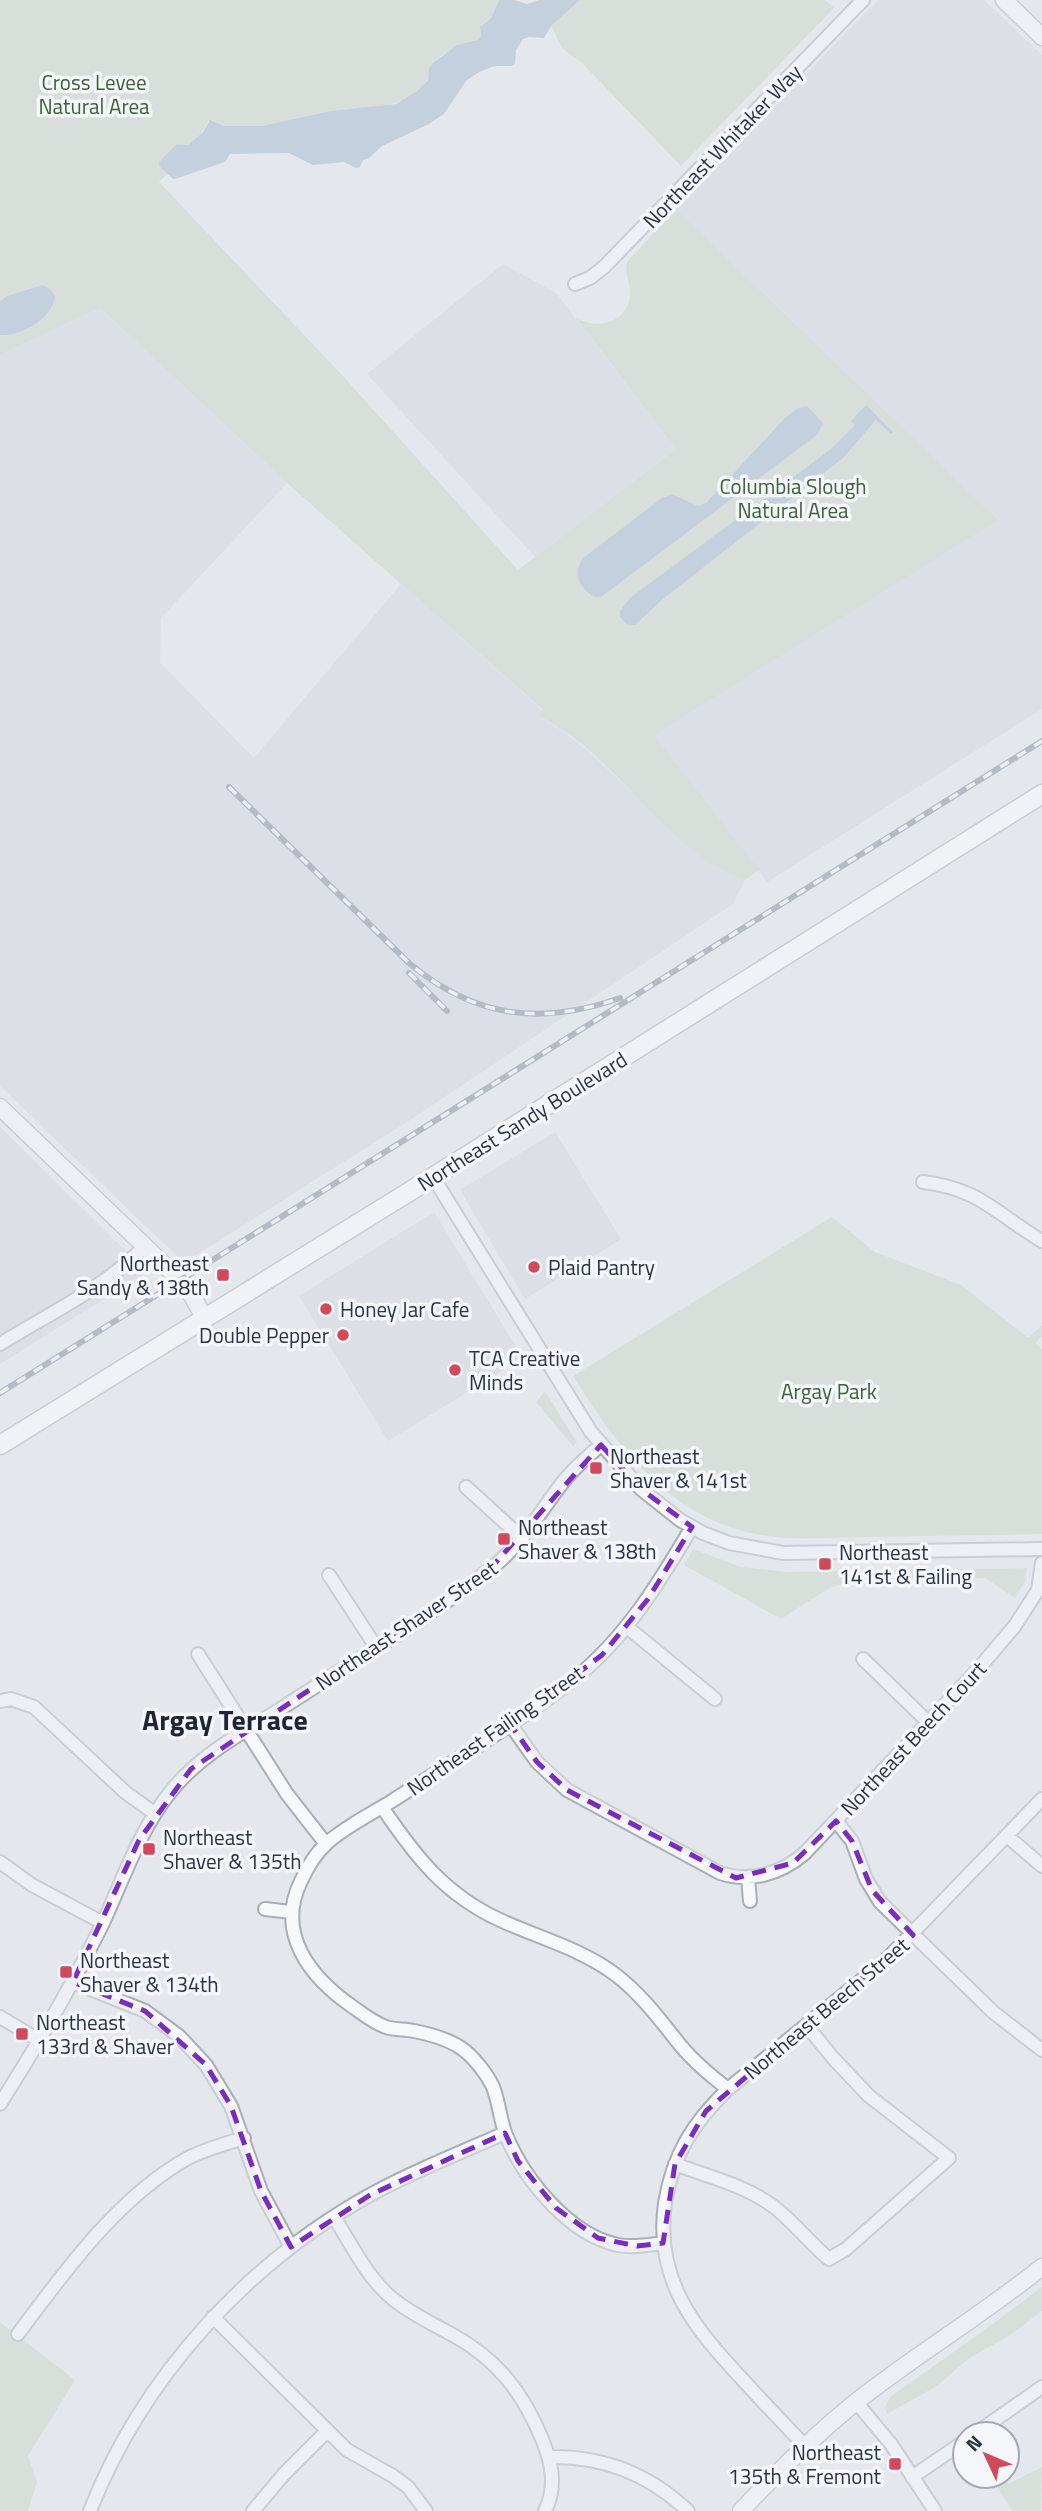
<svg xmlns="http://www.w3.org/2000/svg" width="1042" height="2511" font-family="'Titillium Web',sans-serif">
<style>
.built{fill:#d2d6de}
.green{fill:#c9d6c5}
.water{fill:#9fb4cc}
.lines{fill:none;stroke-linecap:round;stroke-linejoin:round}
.minor-casing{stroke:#a9aeb7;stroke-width:16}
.tertiary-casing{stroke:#a9aeb7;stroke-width:19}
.secondary-casing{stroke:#a9aeb7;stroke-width:21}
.minor{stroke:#f7f8fa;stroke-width:12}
.tertiary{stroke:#f7f8fa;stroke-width:16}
.secondary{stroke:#fff;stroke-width:18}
.rail-casing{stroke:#7d8696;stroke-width:6}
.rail{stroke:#f4f6f9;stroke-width:3.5;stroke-dasharray:10;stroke-linecap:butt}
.marked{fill:none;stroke:#7b2cbf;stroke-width:5;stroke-dasharray:14 9;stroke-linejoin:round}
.poi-dot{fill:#d1495b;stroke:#f4f6f9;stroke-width:2.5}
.labels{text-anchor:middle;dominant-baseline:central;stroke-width:7;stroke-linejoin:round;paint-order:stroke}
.park-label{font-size:21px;fill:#3f6138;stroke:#f4f6f9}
.street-label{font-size:21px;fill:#2b3445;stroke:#f4f6f9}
.poi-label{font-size:21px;fill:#2b3445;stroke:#f4f6f9;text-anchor:start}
.district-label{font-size:28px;font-weight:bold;fill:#1d2536;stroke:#f4f6f9}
</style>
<rect width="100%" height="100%" fill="#e4e7ec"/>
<path class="built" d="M878,0h106l58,55v654l-275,173 -114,-147 344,-215 -321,-311z
M503,264l53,29 120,156 -141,108 -168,-183z
M100,308l187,175 -126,135 -1,45 94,95 147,-174 142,127 -5,5 25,15 23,18 100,94 15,13 30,18 14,6 -12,24 -323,216 -214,135 -17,3 -179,-172v-731z
M0,1127l147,145 -147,92z
M555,1132l66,107 -96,60 -65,-109z
M434,1212l89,146 -135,83 -89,-145z"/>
<path class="green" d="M0,0h499l-8,18 -5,3 -6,9 1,6 -3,4c-15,4 -37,12 -46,25 -4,5 -2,10 -5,15 -3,5 -10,11 -15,15 -25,16 -55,11 -83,17 -40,7 -82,24 -121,9 -7,19 -33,33 -48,46l7,7 -8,8 183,193 176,195 158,-121 -101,-132c21,14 53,6 55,-22 1,-12 -6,-21 -3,-33l49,-53 322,311 -344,215 105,135 -14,10c-80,-27 -129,-128 -207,-164l5,-6 -256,-227 -187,-175 -100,47v-20l6,1 36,-51 -35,11 -7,5z
M580,0h245l9,8 -153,158 -99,-103 -19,-14 -12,-23z
M832,1217l43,35 86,33 67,53 14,-13v11l-7,7 7,6v185c-58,1 -117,2 -175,3 -35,0 -71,4 -106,-2 -88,-14 -144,-88 -188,-159z
M545,1391l32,52 -4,3 -37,-44z
M693,1549l48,18 47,5 239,-4 -2,13 -10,17 -30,-20 -126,2 -28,7 -50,32 -97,-54z
M1042,2287v24l-33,25 -40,22 -32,28 -50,28 -2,-7 5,-10 103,-73z
M0,2322l75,58 -47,76 9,26 -9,29h-28z
M1042,2467l-1,44h-28l-23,-35h13l5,8z"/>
<path class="water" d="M499,0h15l13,4 12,-4h41l-29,26 -7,12 -15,-1 -6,2 -7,11 -1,14 -4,2h-17l-15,6 -13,9 -22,33 -17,11 -45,21 -13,12 -6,2 -3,7 -4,1 -12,-6 -31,3 -24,-12 -59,1 -5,8 -47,16 -5,1 -13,-12 -1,-5 18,-18 11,1 15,-13 7,-12 14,6h38l69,-15 65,-7 21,-13 11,-11 1,-12 5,-6 23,-17 21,-5 3,-4 -1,-9 11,-9z
M42,285l8,4 5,7c-2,22 -34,41 -55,39v-34l7,-5z
M866,405l27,27 -2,2 -15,-14 -33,38 -180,141 -28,26 -9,-1 -6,-7v-6l10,-13 201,-149 24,-24 -4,-4z
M807,406l16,17 -5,11 -217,163h-7c-15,-10 -22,-23 -11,-39l79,-60 10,-4 26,12 8,-3 79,-85 13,-10z"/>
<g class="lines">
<g class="minor-casing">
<path id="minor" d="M575,284l15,-6 14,-11 259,-267
M433,1177l158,255 50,57 39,31 23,13 26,10 54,10 259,-4
M923,1182c58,7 73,32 119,59
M0,1344c50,-31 103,-55 145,-98
M466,1487l57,52
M329,1575l47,72
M627,1627l88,72
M198,1654l89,140 39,50
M863,1659l65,63
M0,1701l11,-2 23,8 91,85 29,21
M510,1724l27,38 30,28 153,83c30,10 60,1 84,-19l169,-179 41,-48 24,-37 4,-27
M382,1807c33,49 63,88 118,113 39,18 82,29 116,55 27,21 44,45 65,71 14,17 30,30 47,43
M836,1821l16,20 14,38 14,23 113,110 49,38
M1007,1836l35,30
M0,1862l32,23 71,38
M748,1878l2,23
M265,1909l26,3
M73,1982l72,29 34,25 27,29 25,41 30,85 30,56
M0,2017l40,24
M0,2104c37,-58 71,-117 102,-179 22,-47 37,-95 70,-135 29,-36 72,-58 110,-82 69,-45 142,-87 207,-138 32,-24 50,-57 74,-88 11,-14 25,-26 38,-37
M675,2164c31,12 66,20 95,40 22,15 38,38 59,55l17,-10 103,-91 -80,-62 -36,-38 -26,-32
M334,2217c17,27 34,62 59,82 18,15 40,25 60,36 45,25 70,58 89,104 10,24 15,47 3,72
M663,2243c-15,2 -30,5 -45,2 -49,-10 -94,-66 -112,-110 -6,-15 -7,-33 -13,-48 -6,-13 -20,-31 -32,-39 -13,-9 -32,-14 -47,-17 -9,-2 -19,-1 -28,-4 -12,-4 -23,-13 -33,-20 -42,-29 -78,-73 -52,-126 6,-13 15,-28 25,-37 17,-16 45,-30 66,-43 60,-39 124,-77 181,-121 52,-41 86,-97 119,-153
M213,2317l134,133 46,26 15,11 18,24
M18,2334c47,-63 100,-137 170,-176 18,-9 37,-14 56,-20
M856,2402l35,42 44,67
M975,2434l67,-47
M805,2446c-21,-22 -42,-44 -62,-66 -49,-52 -89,-101 -78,-177 8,-49 28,-80 63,-114l157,-128 157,-162
M550,2457c54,-1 99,17 138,54
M912,2477l53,-36
M90,2511c52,-133 156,-247 280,-316 43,-24 90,-42 135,-62
M253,2511l31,-37 43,-43"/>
</g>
<g class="tertiary-casing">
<path id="tertiary" d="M1004,0l38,37
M0,1107l180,173 13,17 11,21
M741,2511c36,-39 74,-76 116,-110 60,-47 125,-86 185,-134"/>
</g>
<g class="secondary-casing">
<path id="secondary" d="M0,1445l433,-268 609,-383"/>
</g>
<use href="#minor" class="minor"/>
<use href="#tertiary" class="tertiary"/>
<use href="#secondary" class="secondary"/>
<g class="rail-casing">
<path id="rail" d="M229,787l180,176c66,55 131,63 211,35
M409,973l38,38
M0,1393l1042,-652"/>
</g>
<use href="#rail" class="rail"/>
</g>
<path d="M0 0H1042V2511H0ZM601,1445l40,44 51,38 -44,72 -46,56 -92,69 27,38 30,28 169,88 57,-15 43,-42 16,20 20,49 41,45 -207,176 -31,53 -12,79 -26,3 -39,-8 -42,-30 -38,-47 -13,-28 -135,62 -79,52 -30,-56 -30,-85 -25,-41 -61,-54 -72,-29 66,-142 52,-71 298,-199z" fill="#e4e7ec" fill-opacity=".55" fill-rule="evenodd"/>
<path class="marked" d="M601,1445l40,44 51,38 -44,72 -46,56 -92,69 27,38 30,28 169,88 57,-15 43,-42 16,20 20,49 41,45 -207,176 -31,53 -12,79 -26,3 -39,-8 -42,-30 -38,-47 -13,-28 -135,62 -79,52 -30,-56 -30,-85 -25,-41 -61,-54 -72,-29 66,-142 52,-71 298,-199z"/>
<g class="poi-dot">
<circle cx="534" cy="1267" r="7"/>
<rect x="216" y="1268" width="14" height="14" rx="3.5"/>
<circle cx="326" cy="1309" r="7"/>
<circle cx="343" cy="1335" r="7"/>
<circle cx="455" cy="1370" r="7"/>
<rect x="589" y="1461" width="14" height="14" rx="3.5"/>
<rect x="497" y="1532" width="14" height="14" rx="3.5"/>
<rect x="818" y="1557" width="14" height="14" rx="3.5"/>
<rect x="142" y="1842" width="14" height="14" rx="3.5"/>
<rect x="59" y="1965" width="14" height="14" rx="3.5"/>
<rect x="15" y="2027" width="14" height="14" rx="3.5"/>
<rect x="888" y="2457" width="14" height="14" rx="3.5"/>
</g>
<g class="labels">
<g class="park-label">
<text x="94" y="82">Cross Levee<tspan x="94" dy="24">Natural Area</tspan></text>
<text x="793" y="486">Columbia Slough<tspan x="793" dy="24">Natural Area</tspan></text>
<text x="829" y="1391">Argay Park</text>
</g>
<g class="street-label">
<text transform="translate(722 146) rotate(-46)">Northeast Whitaker Way</text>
<text transform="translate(522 1121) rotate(-32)">Northeast Sandy Boulevard</text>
<text transform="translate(406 1625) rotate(-34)">Northeast Shaver Street</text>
<text transform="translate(495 1730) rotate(-35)">Northeast Failing Street</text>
<text transform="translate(913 1738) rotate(-47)">Northeast Beech Court</text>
<text transform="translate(826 2008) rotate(-40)">Northeast Beech Street</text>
</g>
<g class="poi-label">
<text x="209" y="1263" text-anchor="end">Northeast<tspan x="209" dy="24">Sandy &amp; 138th</tspan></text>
<text x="548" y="1267">Plaid Pantry</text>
<text x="340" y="1309">Honey Jar Cafe</text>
<text x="329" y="1335" text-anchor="end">Double Pepper</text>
<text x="469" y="1358">TCA Creative<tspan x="469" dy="24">Minds</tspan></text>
<text x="610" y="1456">Northeast<tspan x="610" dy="24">Shaver &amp; 141st</tspan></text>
<text x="518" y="1527">Northeast<tspan x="518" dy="24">Shaver &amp; 138th</tspan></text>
<text x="839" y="1552">Northeast<tspan x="839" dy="24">141st &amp; Failing</tspan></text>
<text x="163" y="1837">Northeast<tspan x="163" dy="24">Shaver &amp; 135th</tspan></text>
<text x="80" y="1960">Northeast<tspan x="80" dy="24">Shaver &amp; 134th</tspan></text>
<text x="36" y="2022">Northeast<tspan x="36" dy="24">133rd &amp; Shaver</tspan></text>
<text x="881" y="2452" text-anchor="end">Northeast<tspan x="881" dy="24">135th &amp; Fremont</tspan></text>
</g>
<g class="district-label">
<text x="225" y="1719">Argay Terrace</text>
</g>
</g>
<g transform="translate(986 2455) rotate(314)"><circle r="33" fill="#f4f6f9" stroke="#a4a8b1" stroke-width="2"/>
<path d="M0-5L12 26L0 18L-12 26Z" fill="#d1495b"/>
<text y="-10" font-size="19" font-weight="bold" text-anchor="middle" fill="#2b3445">N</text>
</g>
</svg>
